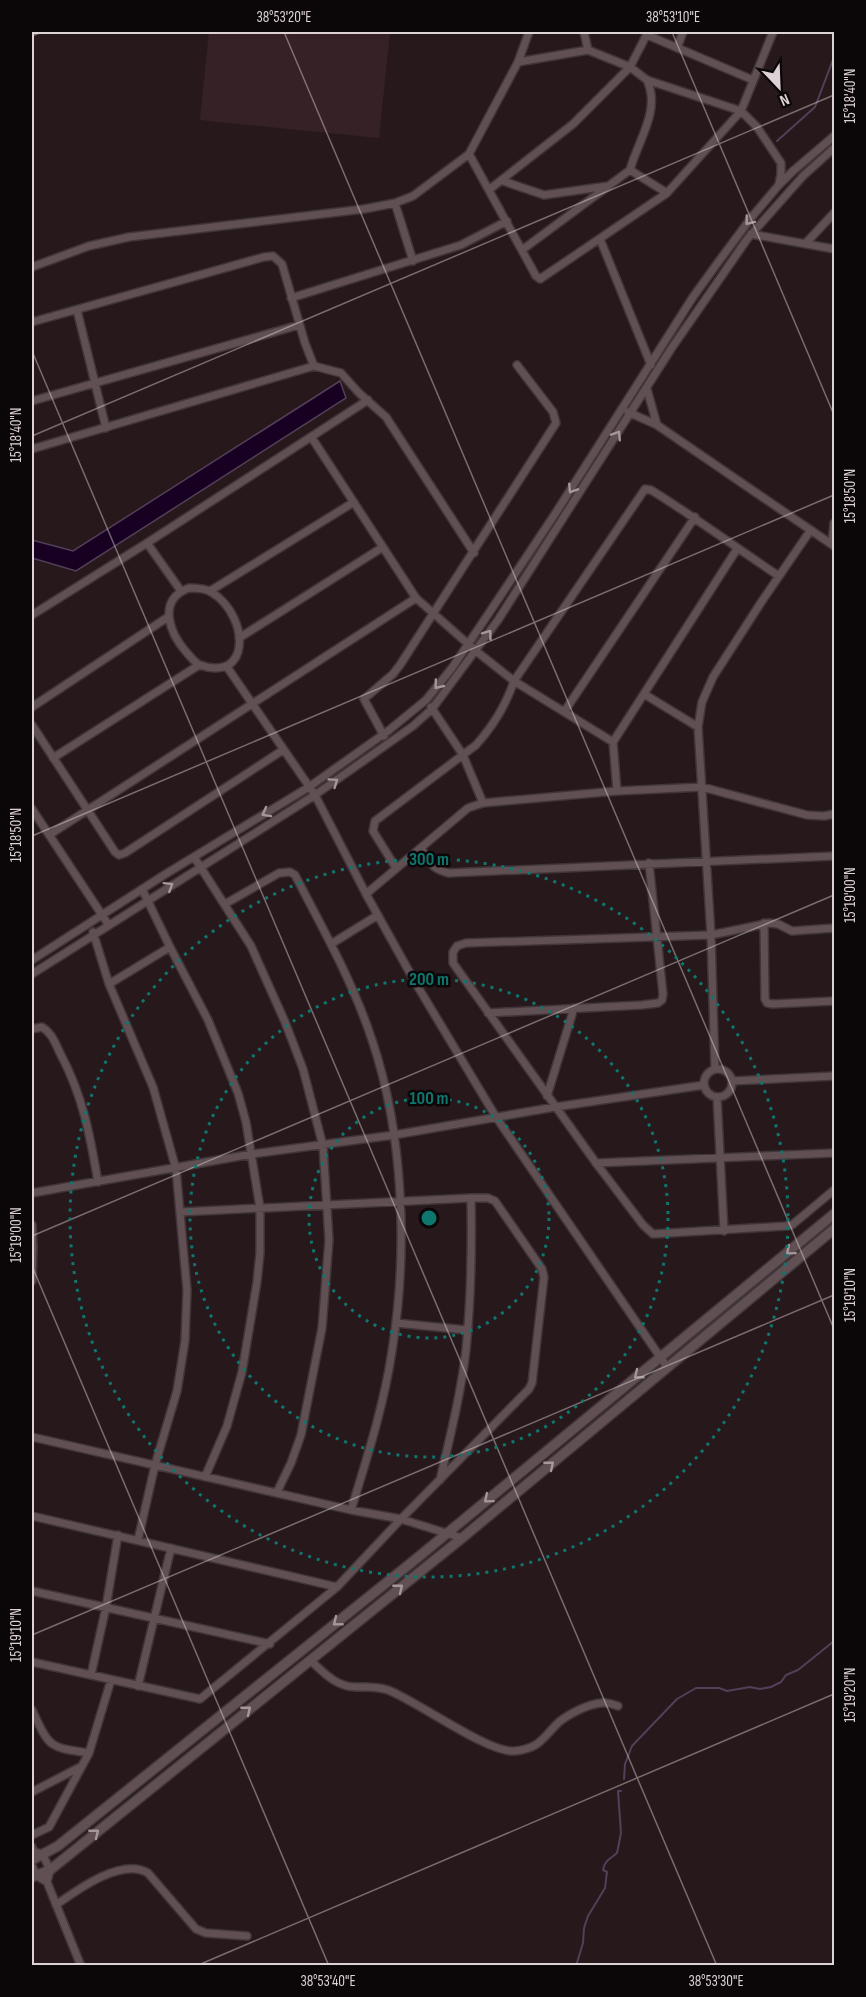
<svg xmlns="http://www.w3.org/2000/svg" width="866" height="1997" font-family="'Sofia Sans Condensed',sans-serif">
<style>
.built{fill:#362127}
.water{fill:#180023;stroke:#533f58;stroke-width:1.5}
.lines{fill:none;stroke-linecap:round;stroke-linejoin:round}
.stream{stroke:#533f58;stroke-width:2}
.minor-casing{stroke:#403538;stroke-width:10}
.secondary-casing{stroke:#403538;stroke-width:12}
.minor{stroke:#604f53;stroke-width:7}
.secondary{stroke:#604f53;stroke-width:9}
.oneway{stroke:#a5979a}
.ticks{fill:none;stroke:#ddd2d5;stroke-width:1.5;stroke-opacity:0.45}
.ring{fill:none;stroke:#0f766e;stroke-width:3;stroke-dasharray:3 6}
.centre{fill:#0f766e;stroke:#0b0607;stroke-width:3}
.ring-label{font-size:18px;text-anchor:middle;font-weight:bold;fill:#0f766e;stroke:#0b0607;stroke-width:5;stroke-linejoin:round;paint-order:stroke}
.neatline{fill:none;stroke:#ddd2d5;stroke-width:2}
.ticks-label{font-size:15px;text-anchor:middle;fill:#ddd2d5}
</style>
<rect width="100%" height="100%" fill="#27181c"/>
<path class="built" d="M209,32h181l-11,106 -179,-18z"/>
<path class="water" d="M340,381l6,17 -270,173 -44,-13v-18l41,11z"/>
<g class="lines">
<path class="stream" d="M777,141l38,-34 19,-50
M624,1779l1,-15 7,-18 45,-47 19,-11h23l8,3 23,-4 10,2 11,-2 10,-5 5,-7 12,-5 36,-29
M576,1966l7,-23 1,-15 4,-12 17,-28 2,-16 -4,-2c1,-9 8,-12 14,-17l4,-20 -3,-42h3"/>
<g class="minor-casing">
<path id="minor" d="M584,32l4,18
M647,35l106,45
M677,48l6,-16
M518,62l70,-12 42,17 17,13 94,31 16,16 24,36v11l-2,10
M469,154l67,122 4,3 127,-86 74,-82 32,-79
M630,170l37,23
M503,181l41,14 64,-9
M490,189l83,-65 57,-57 18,-35
M395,203l18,58
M751,234l83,15
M600,239l51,126
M805,244l29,-31
M522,250l108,-80c8,-30 31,-59 17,-90
M32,267l57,-21 40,-9 235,-28 31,-6 18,-7 56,-42 49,-92 11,-30
M291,298l170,-53 46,-24
M77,310l29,118
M32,322l232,-65 9,-1 9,8 23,79 9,23
M647,389l10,36
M32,401l267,-76
M628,412l29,13 177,121
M312,438l104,160 60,53 38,30 99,61
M32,449l282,-83 27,7 18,20 27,24 88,136
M147,543l34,48
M832,544l2,-21
M189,588c7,0 16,0 22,4 19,11 33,38 27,60 -2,7 -8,14 -15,15 -8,2 -15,1 -23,-2 -5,-2 -9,-8 -13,-12 -17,-19 -31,-53 2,-65z
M210,591l144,-89
M32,615l115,-72 221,-143
M239,638l144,-91
M227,667l88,128 51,99 49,88 81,135 171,250
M644,694l54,33
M32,707l136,-90
M431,707l32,48 20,48
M564,712l131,-195
M32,725l83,127 4,3 6,-2 158,-103
M384,736l-20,-37 29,-25 7,-9 156,-242 -3,-11 -36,-47
M53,758l146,-93
M617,791l-4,-49 124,-193
M32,809l76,115
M49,835l367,-237
M421,848c9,14 10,21 28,25l385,-17
M194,857l57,89 34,76 18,47 20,77 6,94 -7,88 -21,107 -10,28 -14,29
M396,868l-23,-37 2,-10 101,-76c17,-19 30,-40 38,-64l131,-192 6,1c44,27 85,58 128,86
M142,889l28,58
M366,894l102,-86 15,-5 134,-12 85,-4 105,28 17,1 10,-2
M225,904l54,-31 11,-1 5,3c28,54 58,107 77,165 32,95 36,212 20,311 -8,54 -25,107 -41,159
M764,923l1,76 2,4 6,1 61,-3
M834,928l-42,3 -14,-7 -9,-1 -58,12 -245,8 -9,3 -4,6v11l143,200 47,62 10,9 132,-8 7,-1 42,-35
M93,932l16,52 61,-37 38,73 30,73 8,29 14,86v45l-3,29 -15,90 -15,54 -22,51
M331,944l47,-29
M32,960l132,-85 145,-88 79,-56 38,-31 26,-32 37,-55 66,-99 138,-217 26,-36 32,-43 27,-32 15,-15 41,-35
M32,974l283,-179 98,-69 19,-17 66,-89 173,-271 77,-111 55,-62 31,-28
M109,984l44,103 23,82 11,121 -2,51 -8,50 -22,74 -17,75
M488,1013l154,-8 16,-2 4,-3 1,-6 -14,-131
M32,1029l10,-2c10,6 13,16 18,26 23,43 30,82 38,129
M715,1069l-4,-134 -13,-208 4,-25 11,-25 49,-76 48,-70
M704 1083a14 14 0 1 1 28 0a14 14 0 1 1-28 0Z
M732,1081l102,-5
M547,1096l27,-88
M717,1097l7,134
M596,1163l238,-10
M32,1193l220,-39 142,-19 161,-28 149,-22
M32,1225l1,22 -1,34
M396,1323l71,7
M32,1437l319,73 50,9 61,19
M440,1480c10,-43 21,-87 26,-130 5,-51 6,-101 5,-152
M32,1516l305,71
M32,1591l238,53
M310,1660c13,12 26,27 46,27 12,0 20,-1 32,3 29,11 101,64 127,61 26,-3 28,-14 44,-29 10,-8 29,-18 42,-19 6,-1 11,1 17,3
M32,1662l168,37 137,-112 64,-68 128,-130 3,-6 12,-106 -2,-8 -47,-68 -7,-3h-17l-291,14
M91,1675l15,-68 12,-72
M138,1686l33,-138
M32,1710c18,38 16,37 57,43
M32,1792l50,-26
M32,1835l17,-8 40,-74 22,-73
M32,1847l1,4 10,4 7,15 -3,12 34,84
M32,1866l5,10 10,6
M56,1905c21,-15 66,-48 92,-32l48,56 10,4 41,3"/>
</g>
<g class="secondary-casing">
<path id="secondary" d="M32,1860l26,-14 358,-287 418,-345
M32,1877l18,-7 412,-332 372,-309"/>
</g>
<use href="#minor" class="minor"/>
<use href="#secondary" class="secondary"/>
</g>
<defs><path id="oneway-chevron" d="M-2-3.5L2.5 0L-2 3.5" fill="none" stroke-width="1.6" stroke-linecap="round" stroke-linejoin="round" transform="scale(1.5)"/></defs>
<g class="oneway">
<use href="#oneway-chevron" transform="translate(749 221) rotate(128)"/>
<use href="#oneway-chevron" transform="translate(617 435) rotate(-57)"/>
<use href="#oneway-chevron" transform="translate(572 489) rotate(123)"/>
<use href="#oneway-chevron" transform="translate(488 634) rotate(-54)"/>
<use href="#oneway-chevron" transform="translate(438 685) rotate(129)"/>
<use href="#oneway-chevron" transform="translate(334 782) rotate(-35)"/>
<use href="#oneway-chevron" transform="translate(266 813) rotate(151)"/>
<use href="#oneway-chevron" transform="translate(169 886) rotate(-32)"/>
<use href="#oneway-chevron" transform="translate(790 1251) rotate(140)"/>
<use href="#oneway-chevron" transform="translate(638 1375) rotate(141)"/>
<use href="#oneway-chevron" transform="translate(550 1465) rotate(-39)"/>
<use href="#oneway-chevron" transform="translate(488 1499) rotate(140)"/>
<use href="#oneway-chevron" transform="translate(399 1588) rotate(-39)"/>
<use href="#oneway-chevron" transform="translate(337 1622) rotate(141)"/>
<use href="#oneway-chevron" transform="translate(247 1710) rotate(-39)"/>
<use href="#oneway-chevron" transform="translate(95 1833) rotate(-39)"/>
</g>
<path class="ticks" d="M284,32l550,1297M672,32l162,383M32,36l10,-4M32,351l685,1615M32,436l802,-341M32,836l802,-341M32,1236l802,-341M32,1266l297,700M32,1635l802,-340M196,1966l638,-272"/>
<g class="ring">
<circle cx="429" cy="1218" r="120"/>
<circle cx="429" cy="1218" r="239"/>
<circle cx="429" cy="1218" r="359"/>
</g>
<circle cx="429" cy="1218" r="9" class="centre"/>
<g class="ring-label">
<text x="429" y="865">300 m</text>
<text x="429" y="985">200 m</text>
<text x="429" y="1104">100 m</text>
</g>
<rect width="866" height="1997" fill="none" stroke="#0b0607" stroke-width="66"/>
<g transform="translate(779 87) rotate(157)" stroke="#0b0607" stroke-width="4.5" paint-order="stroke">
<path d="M0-4.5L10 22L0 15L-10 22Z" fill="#ddd2d5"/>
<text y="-9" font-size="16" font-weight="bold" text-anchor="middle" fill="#ddd2d5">N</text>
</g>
<rect x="33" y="33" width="800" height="1931" class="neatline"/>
<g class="ticks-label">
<text x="284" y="22">38°53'20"E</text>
<text x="673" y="22">38°53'10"E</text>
<text transform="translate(850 96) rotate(-90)" y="5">15°18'40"N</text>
<text transform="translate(16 435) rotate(-90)" y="5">15°18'40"N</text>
<text transform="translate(850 496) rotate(-90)" y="5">15°18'50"N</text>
<text transform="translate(16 835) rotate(-90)" y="5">15°18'50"N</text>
<text transform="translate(850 895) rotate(-90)" y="5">15°19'00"N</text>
<text transform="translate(16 1235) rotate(-90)" y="5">15°19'00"N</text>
<text transform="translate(850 1295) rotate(-90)" y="5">15°19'10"N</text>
<text transform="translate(16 1635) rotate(-90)" y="5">15°19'10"N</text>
<text transform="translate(850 1695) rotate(-90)" y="5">15°19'20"N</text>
<text x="328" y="1986">38°53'40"E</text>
<text x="716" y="1986">38°53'30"E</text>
</g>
</svg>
